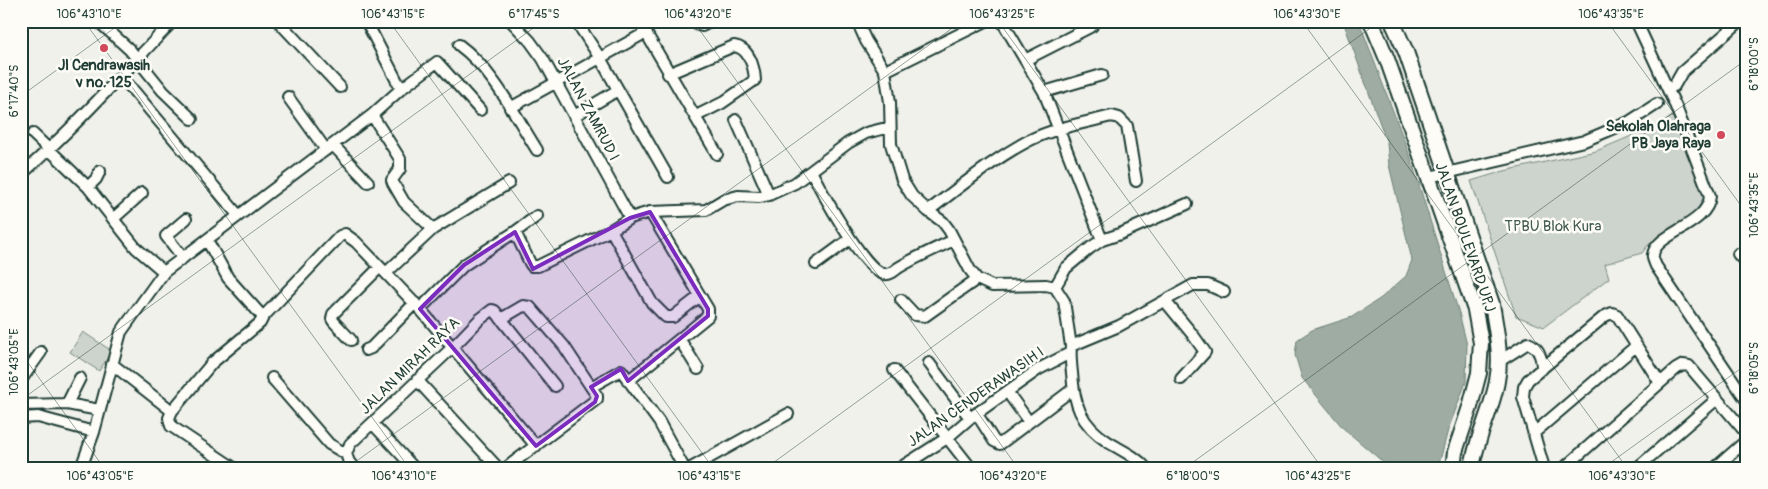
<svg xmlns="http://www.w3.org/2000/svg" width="1768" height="489" font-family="Pangolin,sans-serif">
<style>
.green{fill:#cdd3cd;stroke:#768880}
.water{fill:#9faca4;stroke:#6c8077}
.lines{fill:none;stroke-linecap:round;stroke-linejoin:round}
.street-casing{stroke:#1f3d34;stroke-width:14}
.secondary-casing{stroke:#1f3d34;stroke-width:18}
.street{stroke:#fdfcf7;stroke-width:10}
.secondary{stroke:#fdfcf7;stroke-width:14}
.rail{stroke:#1f3d34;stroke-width:3}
.marked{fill:#7b2cbf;fill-opacity:0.2;stroke:#7b2cbf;stroke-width:4;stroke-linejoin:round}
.ticks{fill:none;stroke:#1f3d34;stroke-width:1;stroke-opacity:0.45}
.poi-dot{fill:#d1495b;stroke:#fdfcf7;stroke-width:2}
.labels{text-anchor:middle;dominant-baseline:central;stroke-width:5;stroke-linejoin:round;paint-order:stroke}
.poi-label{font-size:15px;font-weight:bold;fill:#1f3d34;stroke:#fdfcf7}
.street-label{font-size:15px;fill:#1f3d34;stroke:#fdfcf7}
.park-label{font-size:15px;fill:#425b53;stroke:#fdfcf7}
.neatline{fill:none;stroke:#1f3d34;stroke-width:2}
.ticks-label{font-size:12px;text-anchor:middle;fill:#1f3d34}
</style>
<rect width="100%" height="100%" fill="#f0f1eb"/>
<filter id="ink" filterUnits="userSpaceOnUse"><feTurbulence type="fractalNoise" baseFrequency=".02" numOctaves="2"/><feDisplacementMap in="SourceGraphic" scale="10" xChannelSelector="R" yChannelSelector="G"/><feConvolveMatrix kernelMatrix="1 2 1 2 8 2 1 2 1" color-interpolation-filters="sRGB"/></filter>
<g filter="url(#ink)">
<path class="green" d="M1674,115l13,39 17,37 1,10 -9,12 -48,32 -6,8 -37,11 4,14 -65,49 -28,-11 -45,-135 33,-10 92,-20 66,-28z
M83,332l29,19 -13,20 -29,-19z"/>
<path class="water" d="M1343,21h16l51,135 49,157 8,32 -1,37 -18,48 -10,38h-48l-47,-40 -41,-50 -7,-23 2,-15 15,-10 40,-13 29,-19 25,-22 6,-16 -23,-95 -2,-22z"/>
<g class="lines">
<g class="street-casing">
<path id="street" d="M98,21l32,29 33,41 29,28
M278,21l62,66
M366,21l35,68
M511,21l19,20 13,18 87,159
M576,21l24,37 68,119
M639,21l78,133
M694,21l4,4 4,1 10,-5
M857,21l9,20 19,30 5,31 1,42 11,36 10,16 16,15 15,11 6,8 21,40 7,9 15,7 54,-1 9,2 9,14 7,45c-1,9 0,18 1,27 2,31 8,51 36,69 13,8 28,14 38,26
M1002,21l42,71 58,148
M1636,21l40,86 34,89c-2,30 -55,37 -57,59 -1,4 2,8 3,11l91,135
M459,45c33,24 56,70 78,105
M1025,60l67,-34
M885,71l101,-50
M668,74l66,-28c15,2 20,20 21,34l-33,23 -26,13
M122,77l116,138
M1674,86l8,-14 56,-49 -1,-2
M1044,92l58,-17
M288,97l38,53
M510,108l135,-75
M372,115l28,44v10l-8,11 1,3 11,19 29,27
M574,116l44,-26
M736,120l33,75
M33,134l55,53 48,61 28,24
M333,145l35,37
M25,171c53,-47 99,-99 148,-150
M811,171c10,19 53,100 73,103 6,1 10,-3 14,-6 18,-11 37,-19 56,-28
M1429,177l155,-36 45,-19 28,-18
M88,187l8,-8 4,-8
M928,211c32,-24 64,-51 100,-70 26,-13 56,-18 84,-25l7,2 8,8 9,55
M113,219l29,-26
M611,230l41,73 14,14h7l27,-21
M515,232l15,31 2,3h6l73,-36 19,-12 20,-6 56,-2 17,-10 15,-4 21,1 10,-2 26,-12 53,-40 18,-10 24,-6
M207,240l21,38 35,39
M1738,254l9,10
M183,258l-17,-22 20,-17
M816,264l34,-25
M386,273l47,-44 76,-46
M1055,287l11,-19 24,-20 12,-8 18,-6 67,-30
M901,300l14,15 10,1 52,-37
M1165,301l28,34 12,17 -24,27
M420,309l44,-44 51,-33 22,-16
M501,319l22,-13 7,1 34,39 33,50v3l-91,69
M351,340l-17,-18 -2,-3 1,-5 47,-47
M680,340l18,29
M1071,346l48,-20 74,-41h15l16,7
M366,350l5,-2 44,-45
M1498,362l30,-19c11,4 14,15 14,26
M929,363l41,55
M112,364l60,47
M894,370l77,98
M272,378l57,66 17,10
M21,380l20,-28
M417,380l81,88
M628,381l80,-65v-7l-58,-97
M591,387l30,-17 38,52 25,46
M1011,397l18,25
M67,404l13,-26
M21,405l46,-1 32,6
M21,418l17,-1 56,15
M980,419l14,22 6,3 73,-55
M373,424l41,44
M1534,433l102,-87
M81,468l13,-36 27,-100 43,-60 208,-157 29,-26 36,-27 43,48
M234,468l-63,-42 -2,-8 3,-7 40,-48 48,-40 3,-6 77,-81 5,-2 11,8 64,67 116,137
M354,468l-5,-6 -3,-8 4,-10 103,-97 26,-27 13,-10 3,1 60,75
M691,468l97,-54
M900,468l47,-30 23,-20 69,-49 31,-16
M1544,468l-21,-71 1,-10 4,-7 77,-64 7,-3 5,2 43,68
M1564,468l112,-99 7,-4 6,1 58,68
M1637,468l80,-69
M1715,468l32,-28"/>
</g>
<g class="secondary-casing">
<path id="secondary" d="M1371,21l16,38 88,251 6,33 -2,30 -9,34 -15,45 -2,16
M1392,21l14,31 86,252c4,25 10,52 5,77 -5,30 -21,57 -25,87"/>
</g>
<use href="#street" class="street"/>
<use href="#secondary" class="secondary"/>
<path class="rail" d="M21,35l8,-14"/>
</g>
</g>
<path class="marked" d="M650,212l58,97v7l-80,65 -7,-12 -30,18 6,9 -2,6 -59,44 -116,-137 44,-44 51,-33 18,37 97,-51z"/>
<path class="ticks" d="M84,21l325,447M389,21l324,447M693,21l325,447M998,21l324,447M1302,21l325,447M1607,21l140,193M21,96l103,-75M21,353l83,115M21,400l522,-379M347,468l615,-447M766,468l614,-447M1185,468l562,-409M1603,468l144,-104"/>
<g class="poi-dot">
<circle cx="104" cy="48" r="5"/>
<circle cx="1721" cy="135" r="5"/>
</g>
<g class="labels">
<g class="poi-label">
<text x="104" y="65">Jl Cendrawasih<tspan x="104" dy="17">v no. 125</tspan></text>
<text x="1711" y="126" text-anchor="end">Sekolah Olahraga<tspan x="1711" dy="17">PB Jaya Raya</tspan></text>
</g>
<g class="street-label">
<text transform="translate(588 109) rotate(62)">JALAN ZAMRUD I</text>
<text transform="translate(1465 237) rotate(71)">JALAN BOULEVARD UPJ</text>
<text transform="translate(410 366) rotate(-44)">JALAN MIRAH RAYA</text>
<text transform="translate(976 397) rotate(-35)">JALAN CENDERAWASIH I</text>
</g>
<g class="park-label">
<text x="1553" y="226">TPBU Blok Kura</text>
</g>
</g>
<rect width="1768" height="489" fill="none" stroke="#fdfcf7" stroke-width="55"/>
<rect x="28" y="28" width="1712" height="434" class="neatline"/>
<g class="ticks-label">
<text x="89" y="18">106°43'10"E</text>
<text x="393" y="18">106°43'15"E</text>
<text x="534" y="18">6°17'45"S</text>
<text x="698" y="18">106°43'20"E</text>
<text x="1002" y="18">106°43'25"E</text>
<text x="1307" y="18">106°43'30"E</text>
<text x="1611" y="18">106°43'35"E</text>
<text transform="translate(1754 64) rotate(-90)" y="4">6°18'00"S</text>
<text transform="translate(14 91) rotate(-90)" y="4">6°17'40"S</text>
<text transform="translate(1754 205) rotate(-90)" y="4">106°43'35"E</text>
<text transform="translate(14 362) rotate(-90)" y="4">106°43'05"E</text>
<text transform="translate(1754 368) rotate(-90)" y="4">6°18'05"S</text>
<text x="100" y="480">106°43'05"E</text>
<text x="404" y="480">106°43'10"E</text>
<text x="709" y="480">106°43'15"E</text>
<text x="1013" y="480">106°43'20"E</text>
<text x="1193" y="480">6°18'00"S</text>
<text x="1318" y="480">106°43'25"E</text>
<text x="1622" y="480">106°43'30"E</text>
</g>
</svg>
